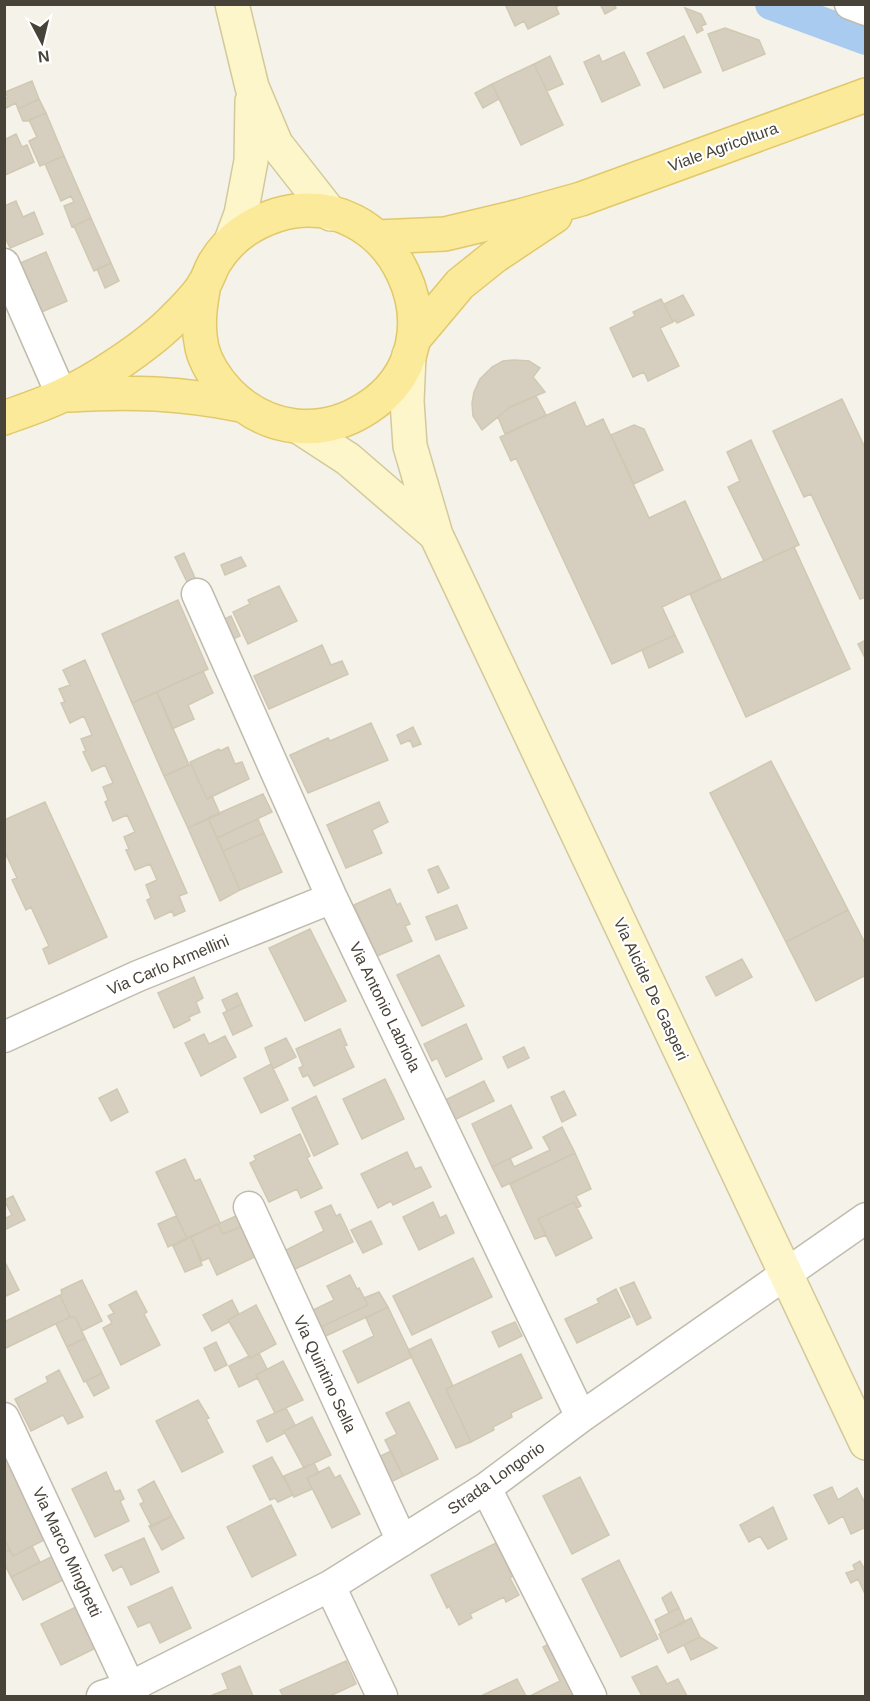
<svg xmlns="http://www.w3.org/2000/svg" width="870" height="1701" font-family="Helvetica,sans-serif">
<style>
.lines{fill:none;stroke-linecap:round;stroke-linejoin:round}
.canal{stroke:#a8cbef;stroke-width:32}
.building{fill:#d6cfbf;stroke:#d0c8b2;stroke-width:1.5}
.minor-casing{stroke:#c0bbac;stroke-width:33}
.secondary-casing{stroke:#d3c99a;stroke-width:36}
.primary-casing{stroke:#e1c96a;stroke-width:36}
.minor{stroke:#fff;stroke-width:30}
.secondary{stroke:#fdf6ca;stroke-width:33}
.primary{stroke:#fcea9b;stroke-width:33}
.labels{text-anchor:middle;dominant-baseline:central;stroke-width:4.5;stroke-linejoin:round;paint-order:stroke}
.street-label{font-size:16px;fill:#484338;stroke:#fff}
</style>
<rect width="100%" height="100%" fill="#f4f2e9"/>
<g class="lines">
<path class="canal" d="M771,4l95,35"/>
</g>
<path class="building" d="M505,4h56l-5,3 3,7 -31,15 -4,-8 -9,5z
M600,4h14l2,4 -11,6z
M685,8l16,6 5,10 -5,2 2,4 -6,3z
M725,28l34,12 6,14 -42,17 -15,-37z
M684,36l17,36 -37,16 -17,-35z
M624,52l16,33 -38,17 -18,-40 15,-7 3,7z
M550,56l13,28 -16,7 -13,-27z
M534,64l29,61 -42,20 -29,-61z
M32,81l7,18 -21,10 -2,-6 -12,6v-10l4,-2 -3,-5z
M492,84l7,15 -16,9 -8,-15z
M39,99l7,14 -18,8h-5l-5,-12z
M46,113l18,43 -24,10 -11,-25 8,-4 -8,-17z
M4,134l2,5 10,-5 6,13 5,-2 7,17 -29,13z
M64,156l27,62 -19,9 -8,-21 10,-4 -3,-6 -10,5 -16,-37z
M16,201l7,16 11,-5 9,22 -33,14 -6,-13v-29z
M91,218l20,45 -17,8 -20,-45z
M46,252l21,49 -30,13 -21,-49z
M111,263l8,18 -14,7 -8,-19z
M683,295l11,20 -17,8 -2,-3 -2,2 -9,-18z
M661,299l12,23 -13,6 19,38 -31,15 -4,-9 -11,5 -23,-49 25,-12 -2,-4z
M514,360l15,1 11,7 -7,9 12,15 -35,15 -28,23 -9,-14 -1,-13 2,-11 6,-13 12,-12 11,-6z
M536,396l10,19 -41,19 -7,-17 12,-10z
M842,399l24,51v147l-6,2 -49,-105 -7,3 -31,-66z
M575,402l11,25 17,-8 46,99 36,-17 36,78 -59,28 13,28 -63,29 -96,-206 -5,3 -11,-24z
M634,425l10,4 19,41 -29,14 -23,-49z
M751,440l48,105 -35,16 -36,-74 12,-6 -13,-29z
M794,547l56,122 -104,48 -56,-123z
M184,553l15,34 -8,3 -16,-33z
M241,557l5,9 -21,9 -4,-10z
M279,586l18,35 -49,23 -15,-32 17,-8 -2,-4z
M178,600l30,69 -76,34 -30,-69z
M231,616l9,20 -11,5 -9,-20z
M675,635l8,17 -34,16 -7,-18z
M866,640v20l-8,-16z
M322,645l9,20 11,-4 6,13 -79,35 -15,-33z
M85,660l102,233 -8,3 6,15 -11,5 -2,-5 -17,8 -8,-19 4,-2 -5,-13 11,-5 -7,-16 -15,6 -9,-20 3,-1 -5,-12 11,-5 -8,-17 -14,6 -8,-19 3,-2 -5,-13 10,-4 -8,-18 -13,6 -9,-19 3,-1 -5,-12 11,-4 -8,-19 -14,7 -9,-20 4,-1 -6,-13 11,-4 -7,-15z
M203,671l10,22 -25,12 6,14 -22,10 -15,-37z
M157,692l32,73 -25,11 -32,-73z
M371,723l17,37 -80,33 -18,-38 38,-17 2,3z
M413,727l8,17 -8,3 -3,-7 -9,4 -4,-9z
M228,747l7,17 7,-2 7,17 -42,20 -17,-37 29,-13 1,2z
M771,761l77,149 -62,32 -76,-149z
M191,764l16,35 5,-3 8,18 -32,14 -24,-52z
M263,794l9,18 -55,26 -9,-20z
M45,802l62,135 -58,27 -6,-15 6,-3 -18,-39 -5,3 -14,-30 5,-2 -13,-28v-30z
M379,802l9,20 -16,8 10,23 -36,15 -19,-43z
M208,818l32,72 -20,11 -32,-73z
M258,819l6,14 -41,18 -6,-13z
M264,833l18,39 -42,18 -17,-39z
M438,866l11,22 -11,5 -10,-23z
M390,889l7,16 3,-2 10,21 -5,2 7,15 -35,15 -23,-51z
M457,905l10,23 -31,12 -10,-23z
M848,910l18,35v30l-50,26 -30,-59z
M310,929l36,72 -41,20 -36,-73z
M439,955l25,51 -42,20 -25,-51z
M742,959l10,18 -36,19 -10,-19z
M194,977l9,21 -7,4 4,10 -11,5 1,3 -16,8 -16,-35z
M237,993l5,11 -15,7 -5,-11z
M242,1004l10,22 -19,9 -10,-22z
M466,1024l16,35 -36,18 -9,-19 -5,3 -8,-17z
M340,1029l7,16 -3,1 10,21 -40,19 -6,-11 -5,2 -4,-9 4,-2 -7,-17z
M204,1034l5,10 16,-8 11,21 -35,19 -16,-33z
M286,1038l10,19 -23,12 -8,-21z
M524,1047l5,11 -21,10 -5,-11z
M271,1064l17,36 -27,13 -17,-35z
M385,1079l19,40 -42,20 -19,-40z
M484,1081l10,20 -44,21 -9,-20z
M117,1089l11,23 -17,9 -12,-23z
M564,1091l12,24 -14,7 -11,-25z
M316,1096l22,48 -24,12 -22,-48z
M511,1105l21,43 -40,19 -20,-43z
M562,1127l13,26 -73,34 -10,-20 18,-9 4,9 36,-17 -7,-13z
M300,1134l10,22 -3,2 15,30 -21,10 -4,-9 -28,13 -19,-39 6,-3 -2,-4z
M407,1152l8,17 6,-2 10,20 -38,18 -2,-4 -13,7 -17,-34z
M575,1153l16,36 -15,7 5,10 -4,2 -3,-6 -36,17 8,16 -11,4 -25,-55z
M185,1159l10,22 5,-2 20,44 -33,15 -31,-66z
M13,1196l12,24 -21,10v-11l8,-4 -8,-15z
M433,1202l7,16 6,-3 8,18 -35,17 -16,-33z
M574,1202l18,36 -36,18 -18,-37z
M331,1205l5,11 4,-2 13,28 -62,29 -9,-19 42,-21 -9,-19z
M238,1215l5,11 -20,8 -5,-10z
M176,1216l11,22 -19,9 -10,-23z
M371,1221l11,23 -19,9 -12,-23z
M218,1224l5,10 20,-8 14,30 -40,19 -8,-17 -7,3 -11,-24z
M191,1237l11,28 -17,7 -12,-26z
M473,1258l19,39 -80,38 -19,-39z
M4,1260l15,30 -15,7z
M350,1275l7,14 2,-1 9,17 -47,22 -8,-17 21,-10 -7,-14z
M82,1280l20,41 -20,10 -7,-14h-5l-10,-22 2,-1 -1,-4z
M634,1282l17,36 -14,7 -17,-37z
M616,1289l14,28 -53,26 -12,-24 34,-16 -2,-4z
M136,1291l11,21 -3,2 16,31 -39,20 -18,-37 9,-5 -4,-7 6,-3 -5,-8z
M379,1292l9,15 -73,34 -1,-27 7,13 47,-22 -4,-7z
M60,1295l10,22 -66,32v-27z
M232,1300l7,14 -11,6 1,2 -17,9 -9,-16z
M256,1305l20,39 -26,14 -22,-38z
M388,1307l24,50 -54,26 -15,-32 31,-15 -8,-18z
M70,1317h5l10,21 -18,9 -11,-23z
M515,1322l7,14 -23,11 -7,-15z
M85,1338l17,35 -18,9 -17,-35z
M431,1339l22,47 -7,3 25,53 -15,6 -48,-98z
M216,1342l11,23 -12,6 -11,-23z
M259,1353l8,16 -11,6 2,3 -19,9 -10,-21 20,-10 1,2z
M521,1354l21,44 -31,15 1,4 -19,10 1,3 -23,12 -25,-53z
M283,1361l20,39 -28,13 -19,-38z
M59,1370l24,47 -15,7 -5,-9 -32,16 -16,-32 33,-17 -2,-5z
M102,1373l7,15 -15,8 -8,-15z
M198,1400l11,18 -3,1 17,33 -41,20 -26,-51z
M409,1402l29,57 -35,17 -18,-36 12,-6 -11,-21z
M286,1408l9,17 -11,6 1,2 -18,9 -10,-21z
M312,1417l19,38 -27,13 -20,-37z
M391,1451l12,25 -16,8 -13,-25z
M272,1457l21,38 -15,7 -3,-4 -5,2 -17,-34z
M11,1458l39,79 -37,19 -9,-18v-77z
M314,1463l5,10 -12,5 5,11 -18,8 -10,-21z
M329,1467l6,11 5,-3 20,39 -28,14 -25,-50z
M106,1472l9,20 5,-2 4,9 -4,2 9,20 -34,16 -23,-48z
M580,1477l29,58 -37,19 -29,-58z
M154,1481l18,35 -20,11 -12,-23 4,-2 -6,-12z
M832,1487l6,13 19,-12 9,17v22l-15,7 -8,-18 -14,8 -15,-29z
M271,1505l25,50 -44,22 -25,-50z
M773,1507l14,32 -19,10 -8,-13 -11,6 -9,-17z
M172,1516l12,22 -22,12 -13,-24z
M4,1538l6,12 -6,3z
M144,1538l15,34 -28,13 -9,-19 -9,5 -8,-16z
M496,1543l17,33 -3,2 9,17 -13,7 -2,-5 -34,17 2,4 -13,7 -10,-19 -2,2 -16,-33z
M32,1546l8,16 -29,15 -7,-14v-10l6,-3 3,6z
M59,1553l12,23 -48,24 -12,-23z
M619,1560l39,79 -37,18 -39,-78z
M860,1561l6,11 -1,22 -7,-15 -7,4 -5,-10 9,-3 -2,-5z
M172,1587l19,41 -31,15 -10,-21 -12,5 -10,-20z
M671,1592l8,16 -10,5 -7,-15z
M78,1606l20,41 -37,18 -20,-41z
M679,1608l6,14 -24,11 -6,-13z
M691,1618l9,19 -32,16 -9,-19z
M700,1637l17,11 -26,12 -7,-15z
M554,1641l21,54 -42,1 -1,-1 28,-14 -17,-34z
M346,1661l10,23 -26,12h-47l-3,-6z
M240,1666l13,30h-43l18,-7 -6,-15z
M657,1666l10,18 11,-5 9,17h-45l-10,-19z
M517,1679l9,17h-45z"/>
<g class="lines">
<g class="minor-casing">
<path id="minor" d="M850,4l16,6
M4,264l58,132
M197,594l135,304 249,519
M4,1037l134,-61 194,-78
M249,1207l153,334
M4,1418l130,278
M486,1488l105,208
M330,1586l52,110
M102,1696l28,-9 200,-101 156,-98 95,-71 285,-199"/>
</g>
<g class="secondary-casing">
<path id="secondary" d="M232,4l20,83 24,57 55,70
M231,241l10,-27 10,-53 1,-60
M409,355l-2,46 3,45 26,89 430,908
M299,427l49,32 88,76"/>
</g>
<g class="primary-casing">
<path id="primary" d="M377,237l68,-3 75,-18 61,-17 285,-104
M413,340l47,-56 35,-28 60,-40
M70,395c61,-4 110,-2 171,10
M4,418c19,-7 38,-13 57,-22 34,-15 88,-51 114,-78 10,-10 23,-23 30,-35 4,-7 6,-15 10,-21 14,-23 37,-39 62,-47 115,-35 192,128 90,193 -46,30 -101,23 -139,-16 -11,-12 -22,-28 -26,-44 -5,-22 -2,-42 2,-64"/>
</g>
<use href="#minor" class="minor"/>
<use href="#secondary" class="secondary"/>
<use href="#primary" class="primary"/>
</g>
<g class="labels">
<g class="street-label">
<text transform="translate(723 147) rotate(-20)">Viale Agricoltura</text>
<text transform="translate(168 965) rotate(-23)">Via Carlo Armellini</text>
<text transform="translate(651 989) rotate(65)">Via Alcide De Gasperi</text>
<text transform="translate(385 1007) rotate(64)">Via Antonio Labriola</text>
<text transform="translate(325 1374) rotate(65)">Via Quintino Sella</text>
<text transform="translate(496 1478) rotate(-35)">Strada Longorio</text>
<text transform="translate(67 1552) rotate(65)">Via Marco Minghetti</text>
</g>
</g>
<rect width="870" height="1701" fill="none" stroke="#484338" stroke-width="12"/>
<g transform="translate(42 42) rotate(173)" stroke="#ffffff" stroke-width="4.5" paint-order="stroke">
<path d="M0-4.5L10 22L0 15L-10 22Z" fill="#484338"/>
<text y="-9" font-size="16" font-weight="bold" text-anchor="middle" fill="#484338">N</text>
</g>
</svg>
